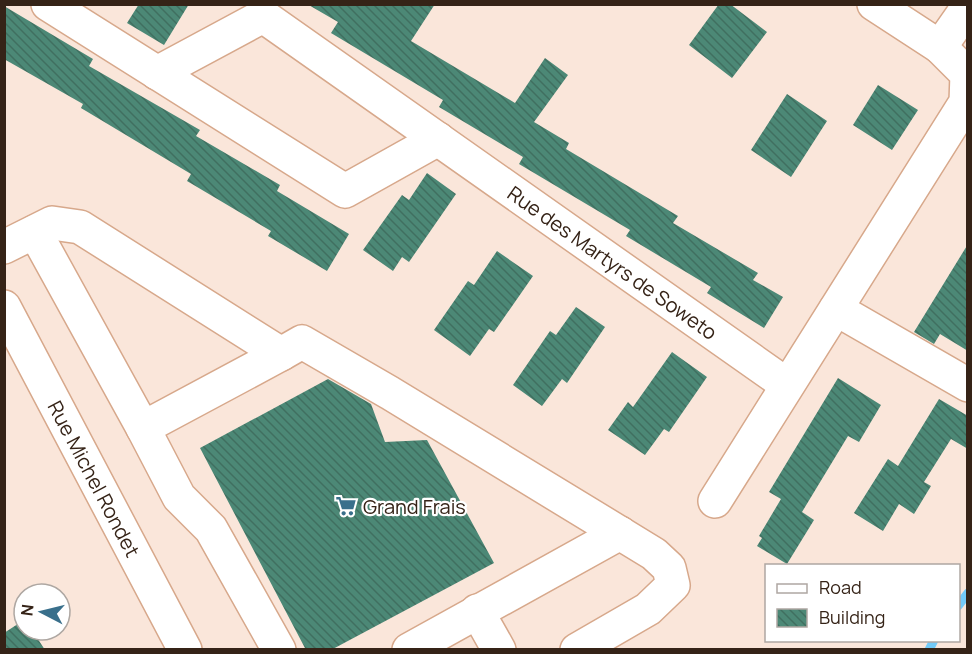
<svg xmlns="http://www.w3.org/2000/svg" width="972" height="654" font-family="Manrope,sans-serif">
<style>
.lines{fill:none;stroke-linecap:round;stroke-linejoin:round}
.stream{stroke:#72caf8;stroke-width:9}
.building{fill:url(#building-back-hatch)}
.minor-casing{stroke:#d7a88b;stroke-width:36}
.minor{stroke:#fff;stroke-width:33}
.labels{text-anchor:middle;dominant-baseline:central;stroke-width:4.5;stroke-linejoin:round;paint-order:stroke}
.street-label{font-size:20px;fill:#352317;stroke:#fff}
.poi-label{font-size:20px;fill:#352317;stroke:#fff;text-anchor:start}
</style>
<defs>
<pattern id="building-back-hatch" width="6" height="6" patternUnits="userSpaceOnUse" patternTransform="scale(1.5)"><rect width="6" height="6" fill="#4c8876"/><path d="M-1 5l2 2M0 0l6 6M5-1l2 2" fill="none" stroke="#406f60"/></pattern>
</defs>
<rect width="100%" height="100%" fill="#fae6da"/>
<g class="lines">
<path class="stream" d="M958,606l10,-13
M929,650l5,-10"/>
</g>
<path class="building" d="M139,4h50l-25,41 -37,-22z
M307,4h128l-24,37 104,62 30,-45 23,17 -34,47 35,21 -3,6 112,67 -5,7 85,50 -5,7 30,17 -19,31 -57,-35 4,-6 -85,-51 4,-6 -111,-66 4,-7 -84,-50 4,-7 -112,-67 7,-11z
M719,4h11l37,28 -35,46 -43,-33z
M4,6l89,53 -4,7 111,64 -4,6 84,49 -3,6 72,43 -22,37 -59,-35 3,-5 -84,-50 4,-7 -110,-66 2,-4 -79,-45z
M878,85l40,25 -26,40 -39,-25z
M787,94l40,27 -36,56 -40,-27z
M427,173l29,21 -47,68 -7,-5 -9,14 -30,-21 39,-55 7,5z
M968,244v107l-28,-17 -6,10 -20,-12z
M497,251l36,25 -39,56 -5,-3 -19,27 -36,-26 34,-49 6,4z
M576,307l29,20 -38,56 -5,-4 -20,27 -29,-21 37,-54 6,4z
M672,352l35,25 -38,55 -5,-3 -19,26 -37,-25 20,-28 5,5z
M838,378l43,27 -22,37 -11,-6 -46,76 12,8 -27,44 -30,-18 5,-8 -3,-2 22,-37 -12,-7z
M328,379l43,25 14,38 42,-2 67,123 -163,87h-25l-106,-202z
M939,399l29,17v33l-17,-10 -27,43 7,4 -17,28 -15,-10 -16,27 -29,-18 34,-54 10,7z
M24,620v10h8l13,20h-41v-17z"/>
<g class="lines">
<g class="minor-casing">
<g id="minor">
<path d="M48,4l297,187 93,-52"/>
<path d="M874,4l66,43 28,-40"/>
<path id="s1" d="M157,73l106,-57 524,369"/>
<path d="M35,232l108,196 138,-74"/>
<path d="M4,247l48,-24 28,4 201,127 21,-12 88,51 264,161 15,14 4,17 -25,24 -71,41"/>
<path id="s2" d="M4,307l181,343"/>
<path d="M836,309l132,76"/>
<path d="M143,428l36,69 32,32 68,121"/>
<path d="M715,501l251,-399 1,-28 -27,-27"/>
<path d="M477,611l22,39"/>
<path d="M409,650l211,-117"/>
</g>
</g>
<use href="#minor" class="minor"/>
</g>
<defs>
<g id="supermarket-bare" transform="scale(1.62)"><path d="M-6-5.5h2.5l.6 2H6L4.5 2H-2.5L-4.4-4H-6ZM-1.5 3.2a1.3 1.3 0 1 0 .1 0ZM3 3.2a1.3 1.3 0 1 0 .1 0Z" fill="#396f8b" stroke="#fff" stroke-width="2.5" paint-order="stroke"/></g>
</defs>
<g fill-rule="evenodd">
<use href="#supermarket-bare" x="346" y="506"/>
</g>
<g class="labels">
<g class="street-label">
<text stroke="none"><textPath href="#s1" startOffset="548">Rue des Martyrs de Soweto</textPath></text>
<text stroke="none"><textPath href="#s2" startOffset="194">Rue Michel Rondet</textPath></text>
</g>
<g class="poi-label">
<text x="363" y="506">Grand Frais</text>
</g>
</g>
<rect width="972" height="654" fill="none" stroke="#352317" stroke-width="12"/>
<rect x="765" y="564" width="195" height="78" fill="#ffffff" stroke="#aea7a2" stroke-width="1.5"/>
<rect x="777" y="584" width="30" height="9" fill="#ffffff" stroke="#aea7a2" stroke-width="1.5"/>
<text x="819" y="594" font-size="18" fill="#352317">Road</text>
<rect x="777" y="609" width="30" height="18" fill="url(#building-back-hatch)" stroke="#aea7a2" stroke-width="1.5"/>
<text x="819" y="624" font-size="18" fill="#352317">Building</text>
<g transform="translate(42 612) rotate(277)"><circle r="28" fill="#ffffff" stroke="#aea7a2" stroke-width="1.5"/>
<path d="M0-4.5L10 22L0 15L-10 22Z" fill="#396f8b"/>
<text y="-9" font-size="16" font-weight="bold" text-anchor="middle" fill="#352317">N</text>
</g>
</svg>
